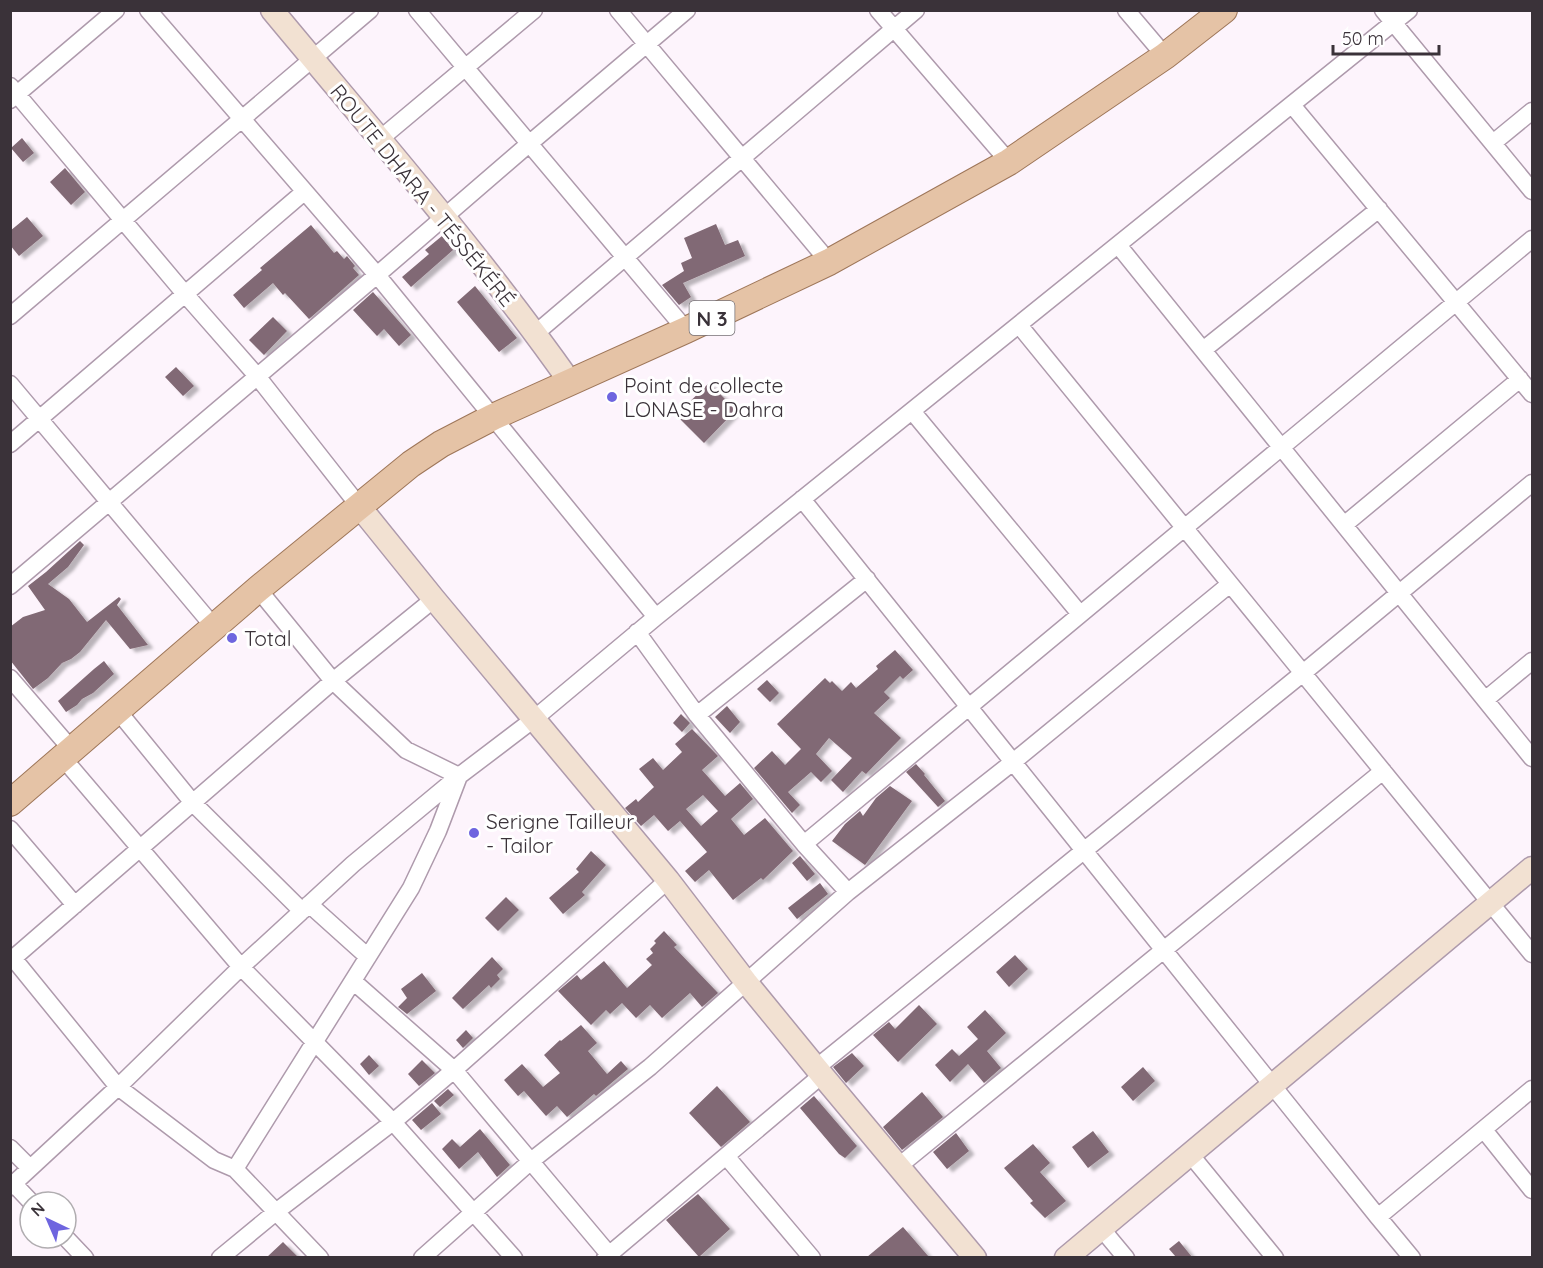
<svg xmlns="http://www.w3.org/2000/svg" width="1543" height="1268" font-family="Quicksand,sans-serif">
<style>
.building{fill:#816974;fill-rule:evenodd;filter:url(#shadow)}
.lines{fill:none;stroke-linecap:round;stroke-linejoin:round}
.street-casing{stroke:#ae9aac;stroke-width:19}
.secondary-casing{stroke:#ae9aac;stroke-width:25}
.primary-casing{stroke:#9e7659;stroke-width:28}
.street{stroke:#fff;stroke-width:16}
.secondary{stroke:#f2e1d2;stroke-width:22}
.primary{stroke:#e5c3a6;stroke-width:26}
.poi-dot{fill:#6e65df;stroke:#fff;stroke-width:2}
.labels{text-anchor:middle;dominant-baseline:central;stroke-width:6;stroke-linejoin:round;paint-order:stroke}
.shield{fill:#fff;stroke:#757074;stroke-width:1.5}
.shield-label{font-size:20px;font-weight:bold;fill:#3a3239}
.street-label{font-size:21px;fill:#3a3239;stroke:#fff}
.poi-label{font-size:21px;fill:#3a3239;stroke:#fff;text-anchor:start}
</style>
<defs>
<filter id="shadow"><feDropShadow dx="5.5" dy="3.5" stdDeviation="1.5" flood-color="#0004"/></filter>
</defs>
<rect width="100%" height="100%" fill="#fdf4fc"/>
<path class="building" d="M22,138l12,15 -11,9 -12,-14z
M65,168l20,24 -14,13 -21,-23z
M27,217l16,19 -24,20 -9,-11v-14z
M716,224l9,21 13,-5 7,16 -62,27 8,14 -12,8 -17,-20 22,-14 -3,-8 11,-5 -8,-20z
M311,225l23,28 3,-2 7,8 3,-3 8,10 -2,2 6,7 -50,44 -24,-26 -2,2 -10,-12 -29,25 -11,-13 29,-25 -2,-2z
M442,236l11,14 -42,37 -9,-10 27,-23 -4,-4z
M475,286l42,52 -18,14 -42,-50z
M373,292l38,43 -12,11 -15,-17 -7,7 -24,-26z
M273,317l14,14 -23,24 -15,-15z
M176,367l18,19 -11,10 -18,-19z
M709,383l27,27 -32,33 -28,-28z
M80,541l4,4 -16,22 -20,17 21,15 18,23 32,-25 2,2 -4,6 31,40 -18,4 -24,-29 -26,32 -9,7 -9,4 -14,15 -15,11 -23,-29v-33l13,-10 22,-7 -17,-24 18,-14z
M895,650l18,20 -10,9 -3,-3 -16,16 6,6 -16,15 27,25 -35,36 -4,-3 -19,21 -12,-12 21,-22 -23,-20 -13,16 16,17 -11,11 -10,-10 -23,20 12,13 -8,8 -38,-45 18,-17 13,14 16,-16 -24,-25 48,-46 5,5 2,-2 10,10 9,-9 5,6 22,-19 -2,-3z
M104,661l10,13 -21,19 -11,6 -5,6 -11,7 -8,-11 36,-32z
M767,680l12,13 -9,9 -13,-13z
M727,706l13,16 -10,11 -15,-16z
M681,714l9,9 -8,9 -9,-9z
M692,729l26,27 -16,14 23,26 15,-13 13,16 -22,20 13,16 21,-17 28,33 -30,29 -2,-2 -28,22 -24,-30 -14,12 -10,-11 22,-19 -27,-31 -12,10 -14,-16 -13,11 -16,-18 11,-9 2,3 16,-15 -15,-18 14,-11 10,12 19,-18 -7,-8zM703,795l15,16 -17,15 -15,-17z
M916,764l9,10 -1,1 21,26 -7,6 -32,-35z
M890,786l22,15 -47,64 -33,-24 13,-17 15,-13 3,5 13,-18z
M591,851l15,14 -24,27 3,3 -22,19 -14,-16 30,-26 -3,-3z
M800,856l15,18 -8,7 -15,-18z
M820,883l8,11 -31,25 -9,-11z
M506,897l13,13 -21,21 -13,-13z
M664,931l13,14 -3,2 44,46 -16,14 -12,-14 -28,25 -12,-13 -14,13 -14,-15 -12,11 -4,-4 -15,15 -33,-34 19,-16 4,5 23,-19 23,27 25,-23 -6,-6 7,-6 -3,-4 6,-6 -2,-2z
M1015,955l13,14 -19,18 -13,-15z
M492,957l11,12 -6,6 3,4 -9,9 -2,-3 -26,24 -11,-11z
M422,973l14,18 -29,23 -9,-7 9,-9 -6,-9z
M919,1005l18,19 -39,38 -25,-27 16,-13 6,7z
M985,1010l21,23 -19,18 14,17 -17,15 -16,-19 -18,18 -15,-17 17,-16 7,7 19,-17 -11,-12z
M581,1025l16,18 -9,8 19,23 14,-13 7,8 -32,27 -2,-2 -27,23 -10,-11 -11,10 -22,-25 -6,5 -14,-16 18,-16 21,23 17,-14 -16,-18 16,-15 1,1z
M466,1030l7,8 -10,10 -7,-8z
M852,1053l12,13 -18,17 -13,-16z
M369,1055l10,11 -10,9 -9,-11z
M422,1060l13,13 -16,13 -11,-12z
M1143,1067l12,14 -22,20 -12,-14z
M717,1086l33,36 -29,25 -32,-34z
M448,1089l6,6 -14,12 -6,-6z
M922,1092l21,25 -41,33 -19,-23z
M814,1096l43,50 -12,12 -6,-4 -39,-46z
M432,1103l9,11 -20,16 -9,-10z
M480,1129l30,36 -13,12 -19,-25 -19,17 -17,-20 10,-10 8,8z
M1093,1131l16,21 -21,16 -16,-21z
M956,1133l13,18 -22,18 -14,-17z
M1033,1144l17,19 -10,9 26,29 -21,17 -15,-15 3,-2 -29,-33z
M698,1194l32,35 -31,28 -33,-37z
M903,1227l26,30h-62z
M1179,1241l13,16h-16l-7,-8z
M283,1242l15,15h-31z"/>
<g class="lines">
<g class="street-casing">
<path id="street" d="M148,10l229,265 279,342
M417,10l269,320
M618,10l211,252
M878,10l131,152
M1126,10l39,46
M1383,10l149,181
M10,86l175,208 72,82 102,130
M10,100l106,-90
M1292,105l240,289
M380,139l154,-129
M1493,143l39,-32
M1118,245l414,513
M10,316l360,-306
M1019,325l513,629
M536,333l380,-323
M1203,350l176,-141
M10,384l204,243
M912,411l168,203
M10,444l294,-252
M802,499l576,718 34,41
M1344,525l176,-146
M10,586l367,-311 153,-132 157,-133
M258,589l75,92 73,69 53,26
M637,632l60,83 107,129 44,48
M10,678l62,72
M1485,700l47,-39
M118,711l75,92 109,108
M697,715l170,-136
M63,758l178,209 152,155 121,136
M10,829l65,76
M804,844l728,-605
M309,904l59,53
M13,958l105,129 96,73 21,9 85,89
M10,961l323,-280 101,-82
M353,981l101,89 158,188
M816,1068l487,-395 229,-190
M1484,1130l48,60
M10,1148l20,20
M1190,1154l85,104
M726,1156l86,102
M899,1166l484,-395
M235,1169l176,-281 27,-57 21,-55
M14,1184l17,18
M10,1187l108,-100 123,-120 112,-103 106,-88 75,-57 122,-102 753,-607
M1378,1217l154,-128
M1101,1228l25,30
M66,1238l19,20
M220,1258l57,-47 116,-89 61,-52 214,-190
M422,1258l109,-97 119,-94 198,-175 165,-130 217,-178
M605,1258l217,-183"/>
</g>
<g class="secondary-casing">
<path id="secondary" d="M272,10c102,123 207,243 298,372
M359,506l75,93 234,281 78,102 76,93 153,183
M1066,1258l466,-390"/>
</g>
<g class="primary-casing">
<path id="primary" d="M10,803l248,-214 153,-125 30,-20 52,-27 193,-87 143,-68 180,-100 156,-106 59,-46"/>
</g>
<use href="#street" class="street"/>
<use href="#secondary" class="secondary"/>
<use href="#primary" class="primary"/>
</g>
<g class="poi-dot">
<circle cx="612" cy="397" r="6"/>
<circle cx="232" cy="638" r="6"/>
<circle cx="474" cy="833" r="6"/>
</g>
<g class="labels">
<rect class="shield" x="689.5" y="301" width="45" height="34" rx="4.5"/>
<g class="shield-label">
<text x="712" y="318">N 3</text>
</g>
<g class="street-label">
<text transform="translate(423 195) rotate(51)">ROUTE DHARA - TÉSSÉKÉRÉ</text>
</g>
<g class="poi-label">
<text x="624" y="385">Point de collecte<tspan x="624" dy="24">LONASE - Dahra</tspan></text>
<text x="244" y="638">Total</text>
<text x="486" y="821">Serigne Tailleur<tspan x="486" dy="24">- Tailor</tspan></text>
</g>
</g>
<rect width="1543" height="1268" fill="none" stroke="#3a3239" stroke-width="24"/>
<g transform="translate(48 1220) rotate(316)"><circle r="28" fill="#ffffff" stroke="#b0adb0" stroke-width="1.5"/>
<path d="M0-4.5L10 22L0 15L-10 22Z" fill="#6e65df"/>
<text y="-9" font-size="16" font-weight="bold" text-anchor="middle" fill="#3a3239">N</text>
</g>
<path d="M1333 45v9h106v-9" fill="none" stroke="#3a3239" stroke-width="3"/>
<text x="1342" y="45" font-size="18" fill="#3a3239" stroke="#ffffff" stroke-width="4.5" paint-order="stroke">50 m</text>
</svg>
